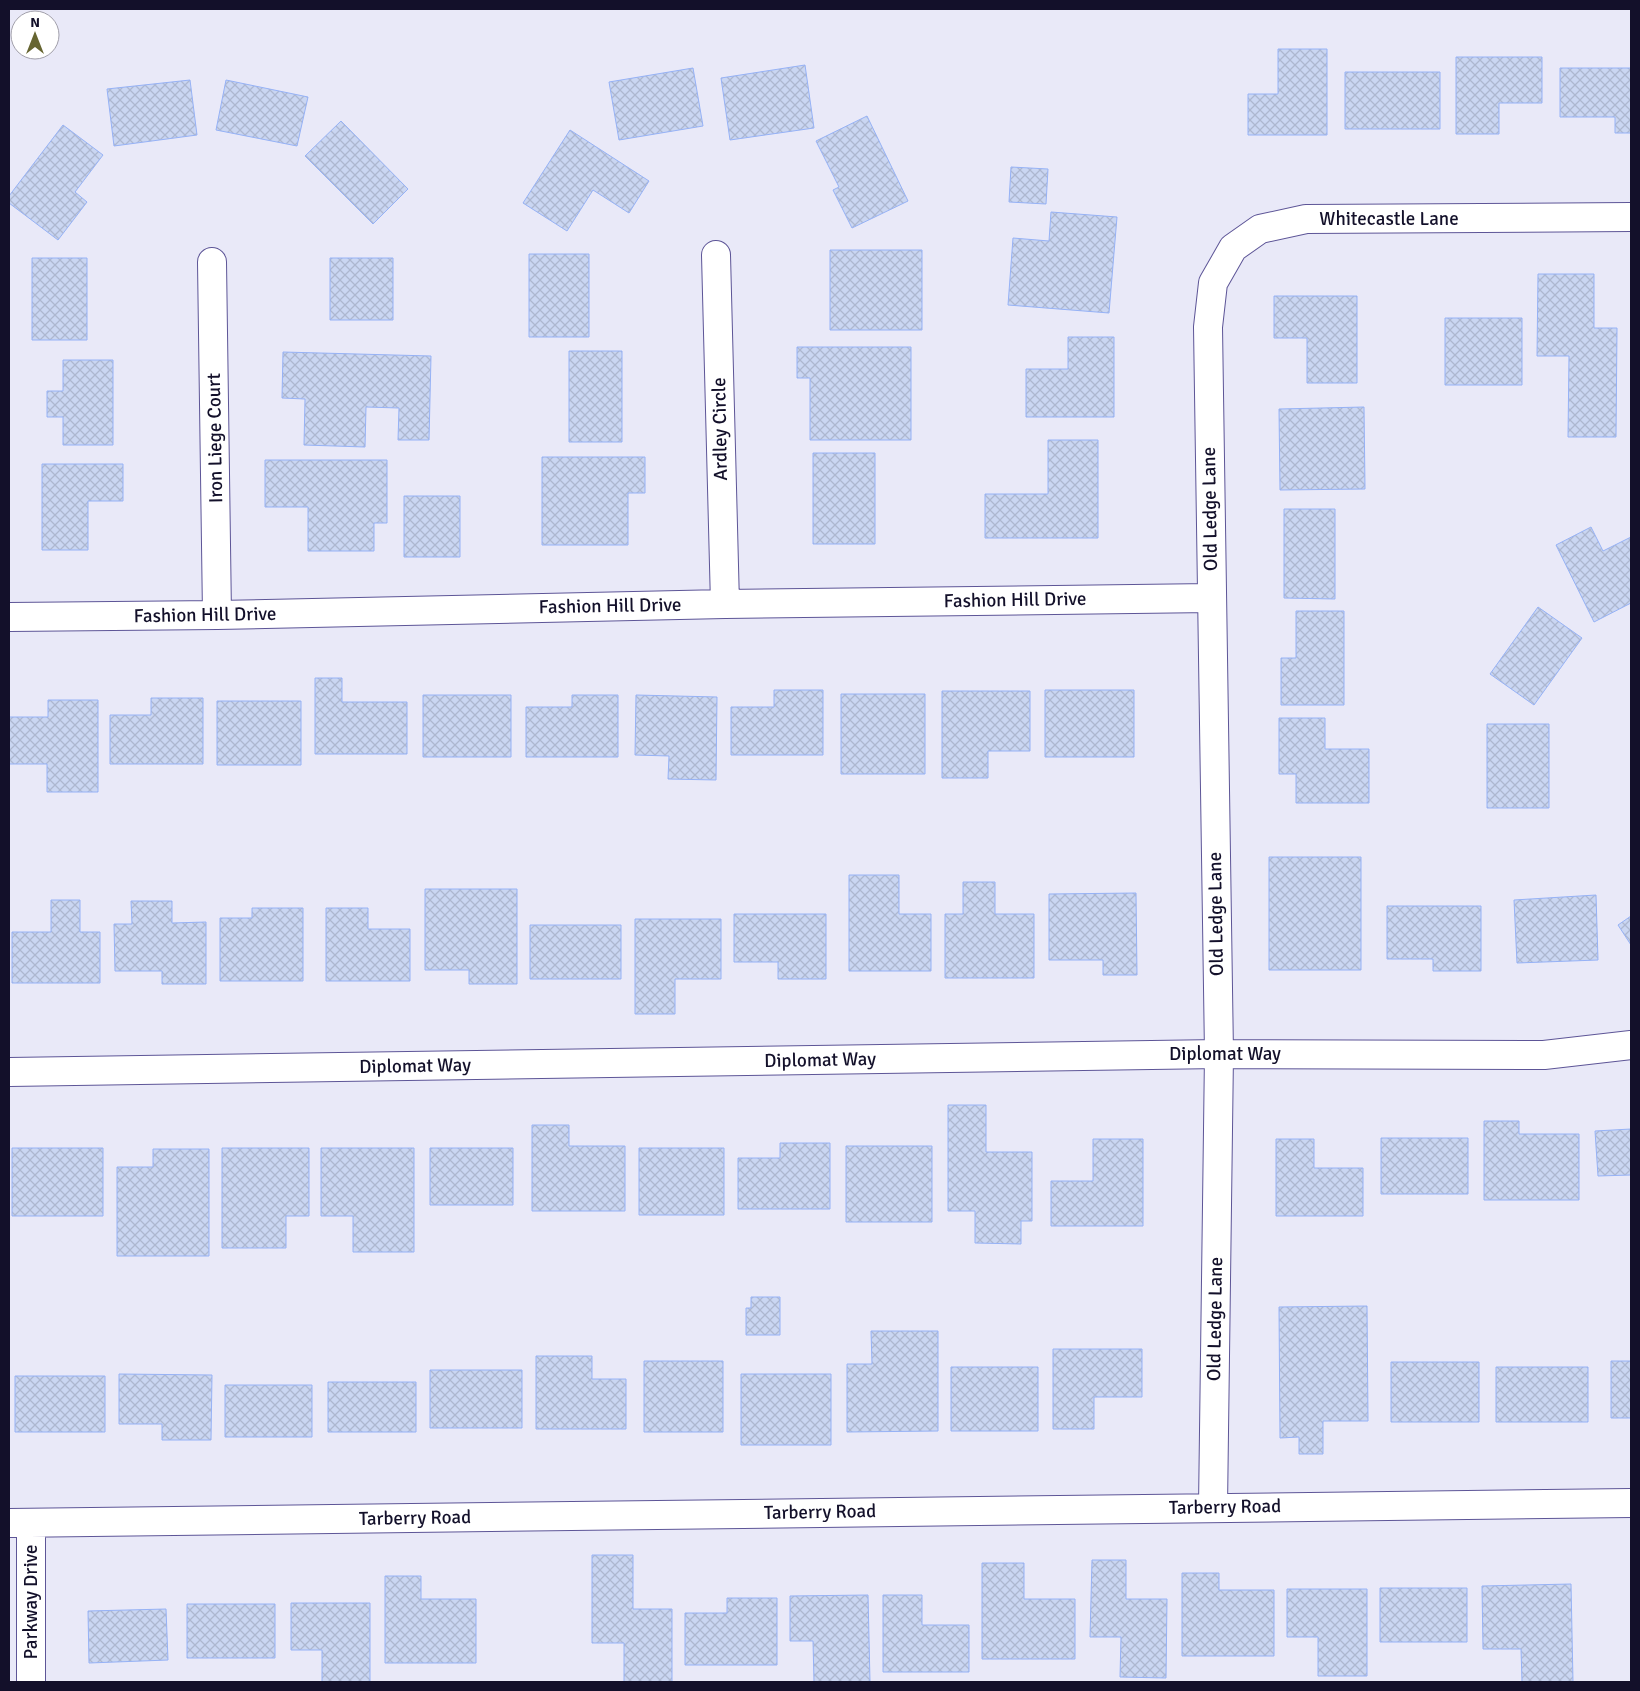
<svg xmlns="http://www.w3.org/2000/svg" width="1640" height="1691" font-family="Signika,sans-serif">
<style>
.building{fill:url(#building-cross-hatch);stroke:#96b2f6}
.lines{fill:none;stroke-linecap:round;stroke-linejoin:round}
.minor-casing{stroke:#5d5597;stroke-width:30}
.minor{stroke:#fff;stroke-width:28}
.labels{text-anchor:middle;dominant-baseline:central;stroke-width:5;stroke-linejoin:round;paint-order:stroke}
.street-label{font-size:19px;fill:#13102a;stroke:#fff}
</style>
<defs>
<pattern id="building-cross-hatch" width="8" height="8" patternUnits="userSpaceOnUse" patternTransform="scale(1.25)"><rect width="8" height="8" fill="#cad6f2"/><path d="M0 0l8 8M0 8l8-8" fill="none" stroke="#adb7d0"/></pattern>
</defs>
<rect width="100%" height="100%" fill="#e9e9f8"/>
<path class="building" d="M1278,49h49v86h-79v-41h30z
M1456,57h86v46h-43v31h-43z
M805,65l9,63 -84,12 -9,-62z
M693,68l10,58 -84,14 -10,-58z
M1560,68h71v65h-16v-16h-55z
M1345,72h95v57h-95z
M190,80l7,55 -83,11 -7,-57z
M226,80l82,17 -11,49 -81,-16z
M867,116l41,85 -56,27 -19,-38 6,-3 -23,-46z
M341,121l67,68 -35,35 -68,-68z
M63,125l40,30 -28,37 12,10 -29,38 -49,-37v-7z
M570,130l79,51 -20,32 -36,-23 -26,41 -44,-28z
M1011,167l37,2 -2,35 -37,-2z
M1051,212l66,5 -8,96 -101,-8 5,-67 36,3z
M830,250h92v80h-92z
M529,254h60v83h-60z
M32,258h55v82h-55z
M330,258h63v62h-63z
M1538,274h56v54h23l-1,109h-48l1,-81h-32z
M1274,296h83v87h-50v-45h-33z
M1445,318h77v67h-77z
M1068,337h46v80h-88v-48h42z
M797,347h114v93h-101v-62h-13z
M569,351h53v91h-53z
M283,352l148,4 -2,84h-31l1,-32 -33,-1 -1,40 -61,-2 1,-46 -23,-1z
M63,360h50v85h-50v-28h-16v-26h16z
M1364,407l1,82 -85,1 -1,-81z
M1048,440h50v98h-113v-44h63z
M813,453h62v91h-62z
M542,457h103v36h-17v52h-86z
M265,460h122v63h-13v28h-66v-44h-43z
M42,464h81v37h-35v49h-46z
M404,496h56v61h-56z
M1284,509h51v90l-51,-1z
M1591,527l12,24 28,-14v66l-37,19 -38,-77z
M1538,607l44,31 -48,67 -44,-31z
M1296,611h48v94h-63v-47h15z
M315,678h27v24h65v52h-92z
M774,690h49v65h-92v-48h43z
M1045,690h89v67h-89z
M942,691h88v60h-42v27h-46z
M841,694h84v80h-84z
M423,695h88v62h-88z
M572,695h46v62h-92v-50h46z
M636,695l81,2 -1,83 -48,-1 1,-23 -34,-1z
M151,698h52v66h-93v-49h41z
M48,700h50v92h-51v-28h-38v-47h39z
M217,701h84v64h-84z
M1279,718h46v31h44v54h-73v-29h-17z
M1487,724h62v84h-62z
M1269,857h92v113h-92z
M849,875h50v39h32v57h-82z
M963,882h32v32h39v64h-89v-64h18z
M425,889h92v95h-48v-14h-44z
M1136,893l1,82h-34v-15h-54v-66z
M1596,895l2,65 -81,3 -3,-63z
M51,900h29v32h20v51h-88v-51h39z
M131,901h41v22l34,-1v62h-44v-13h-47l-1,-47h18z
M1387,906h94v65h-48v-12h-46z
M252,908h51v73h-83v-63h32z
M326,908h42v21h42v52h-84z
M734,914h92v65h-48v-17h-44z
M1631,916v29l-13,-20z
M635,919h86v60h-46v35h-40z
M530,925h91v54h-91z
M948,1105h38v47h46v69h-11v23l-46,-1v-32h-27z
M1484,1121h35v13h60v66h-95z
M532,1125h37v21h56v65h-93z
M1631,1129v46l-33,1 -3,-45z
M1381,1138h87v56h-87z
M1093,1139h50v87h-92v-45h42z
M1276,1139h38v29h49v48h-87z
M780,1143h50v66h-92v-51h42z
M846,1146h86v76h-86z
M12,1148h91v68h-91z
M222,1148h87v68h-23v32h-64z
M321,1148h93v104h-61v-36h-32z
M430,1148h83v57h-83z
M639,1148h85v67h-85z
M153,1149h56v107h-92v-89h36z
M751,1297h29v38h-34v-27h5z
M1367,1306l1,115h-45v33h-24v-17l-19,1 -1,-131z
M871,1331h67v100l-91,1v-68h25z
M1053,1349h89v48h-48v32h-41z
M536,1356h56v23h34v50h-90z
M644,1361h79v71h-79z
M1611,1361h20v57h-20z
M1391,1362h88v60h-88z
M951,1367h87v64h-87z
M1496,1367h92v55h-92z
M430,1370h92v58h-92z
M119,1374l93,1 -1,65h-49v-16h-43z
M741,1374h90v71h-90z
M15,1376h90v56h-90z
M328,1382h88v50h-88z
M225,1385h87v52h-87z
M592,1555h41v54h39v73h-48v-39h-32z
M1092,1560h34v39h41l-1,79 -46,-1 1,-40h-31z
M982,1563h42v36h51v60h-93z
M1182,1573h37v17h55v66h-92z
M385,1576h36v23h55v64h-91z
M1571,1584l2,98h-51l-1,-33h-38l-1,-63z
M1380,1588h87v54h-87z
M1287,1589h80v87h-49v-39h-31z
M868,1595l2,87h-56l-1,-41h-23v-45z
M883,1595h39v30h47v47h-86z
M727,1598h50v67h-92v-52h42z
M291,1603h79v79h-48v-32h-31z
M187,1604h88v54h-88z
M166,1609l2,51 -79,3 -1,-52z"/>
<g class="lines">
<g class="minor-casing">
<path id="minor" d="M716,255l9,349
M212,262l5,353
M9,617l208,-2 508,-11 486,-6
M9,1072l1210,-18 325,1 87,-10
M1213,1507l6,-453 -11,-727 5,-44 20,-35 27,-19 46,-10 325,-2
M9,1523l1622,-20
M31,1523v159"/>
</g>
<use href="#minor" class="minor"/>
</g>
<g class="labels">
<g class="street-label">
<text x="1389" y="219">Whitecastle Lane</text>
<text transform="translate(720 429) rotate(-91)">Ardley Circle</text>
<text transform="translate(215 438) rotate(-91)">Iron Liege Court</text>
<text transform="translate(1210 509) rotate(-91)">Old Ledge Lane</text>
<text transform="translate(1015 600) rotate(-1)">Fashion Hill Drive</text>
<text transform="translate(610 606) rotate(-1)">Fashion Hill Drive</text>
<text transform="translate(205 615) rotate(-1)">Fashion Hill Drive</text>
<text transform="translate(1216 914) rotate(-91)">Old Ledge Lane</text>
<text x="1225" y="1054">Diplomat Way</text>
<text transform="translate(820 1060) rotate(-1)">Diplomat Way</text>
<text transform="translate(415 1066) rotate(-1)">Diplomat Way</text>
<text transform="translate(1215 1319) rotate(-89)">Old Ledge Lane</text>
<text transform="translate(1225 1507) rotate(-1)">Tarberry Road</text>
<text transform="translate(820 1512) rotate(-1)">Tarberry Road</text>
<text transform="translate(415 1518) rotate(-1)">Tarberry Road</text>
<text transform="translate(31 1602) rotate(-90)">Parkway Drive</text>
</g>
</g>
<rect width="1640" height="1691" fill="none" stroke="#13102a" stroke-width="20"/>
<g transform="translate(35 35)"><circle r="24" fill="#ffffff" stroke="#a19faa"/>
<path d="M0-4L9 19L0 12L-9 19Z" fill="#666531"/>
<text y="-8" font-size="14" font-weight="bold" text-anchor="middle" fill="#13102a">N</text>
</g>
</svg>
